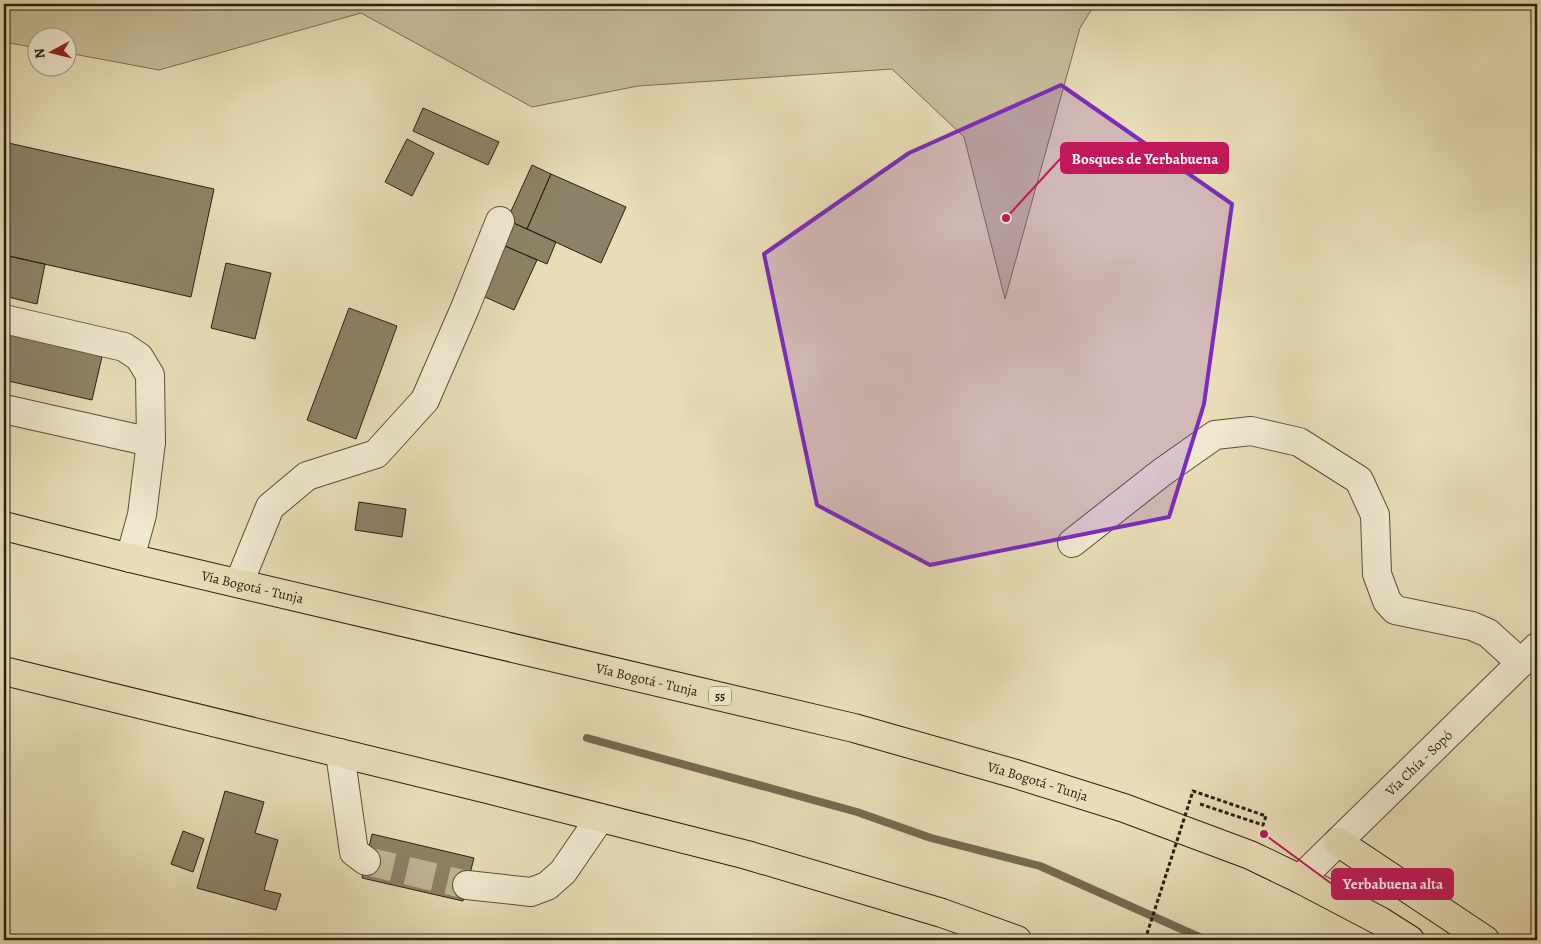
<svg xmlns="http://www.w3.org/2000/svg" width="1541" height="944" font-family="Alegreya,serif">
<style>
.green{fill:#c8bd9a;stroke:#796e56}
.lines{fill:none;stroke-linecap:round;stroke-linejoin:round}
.stream{stroke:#756a52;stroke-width:8}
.building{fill:#8d8267;stroke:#2a1f11}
.minor-tunnel{stroke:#c2b795;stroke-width:28;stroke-dasharray:28 14;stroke-linecap:butt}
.minor-casing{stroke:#5a4e3a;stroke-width:30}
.major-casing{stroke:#2a1f11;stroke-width:30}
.highway-casing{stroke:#2a1f11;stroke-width:30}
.minor{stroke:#f0e9d0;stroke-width:28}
.major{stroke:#e8ddb6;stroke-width:28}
.highway{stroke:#e8ddb6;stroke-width:28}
.path-bridge{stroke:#2a1f11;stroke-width:3;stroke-dasharray:4 2.5;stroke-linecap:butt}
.marked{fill:#7b2cbf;fill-opacity:0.2;stroke:#7b2cbf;stroke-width:4;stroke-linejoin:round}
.labels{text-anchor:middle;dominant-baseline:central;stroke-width:5;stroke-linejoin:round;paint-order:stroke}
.shield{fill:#f0e9d0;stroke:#655c4a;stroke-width:1}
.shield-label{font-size:12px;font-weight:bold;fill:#2a1f11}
.street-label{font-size:14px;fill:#2a1f11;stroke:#f0e9d0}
.leader{fill:none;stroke:#c2185b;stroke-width:2}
.callout-dot{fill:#c2185b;stroke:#f0e9d0;stroke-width:2}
.callout{fill:#c2185b;stroke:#c2185b;stroke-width:2}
.callout-label{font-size:15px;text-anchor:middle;font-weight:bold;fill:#fff}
</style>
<rect width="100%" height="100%" fill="#e8ddb6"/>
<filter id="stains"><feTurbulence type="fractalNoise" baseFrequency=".004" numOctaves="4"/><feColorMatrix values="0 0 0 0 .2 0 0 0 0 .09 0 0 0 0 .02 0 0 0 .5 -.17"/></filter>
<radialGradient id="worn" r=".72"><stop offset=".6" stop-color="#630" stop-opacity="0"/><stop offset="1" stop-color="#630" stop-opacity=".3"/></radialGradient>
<path class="green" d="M4,4h1091l-15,24 -75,271 -41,-162 -72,-68 -254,17 -106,21 -171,-94 -202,57 -91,-17v-15h-30l-1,10 -33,-6z"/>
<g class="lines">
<path class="stream" d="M587,738l270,74 74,26 109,28 166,74"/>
</g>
<path class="building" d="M423,108l76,34 -11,23 -75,-34z
M407,139l27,14 -22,43 -27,-14z
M4,142l210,47 -23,108 -187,-42z
M532,165l19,9 -24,55 -20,-9z
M551,174l75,33 -25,56 -74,-34z
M507,220l49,22 -9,22 -49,-21z
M498,243l39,17 -23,50 -38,-17z
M4,255l41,9 -8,40 -33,-8z
M226,263l45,10 -16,66 -44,-11z
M349,308l48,18 -41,113 -49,-19z
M4,325l100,23 -12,52 -88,-20z
M359,502l47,7 -4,28 -47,-7z
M225,791l39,11 -9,31 23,7 -14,50 17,4 -5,16 -79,-22z
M183,831l21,8 -11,33 -22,-8z
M372,834l102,24 -11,43 -101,-23z"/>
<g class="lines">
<path class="minor-tunnel" d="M366,861l101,24"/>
<g class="minor-casing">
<g id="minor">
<path d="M4,319l120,28 15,10 11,18 1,67 -9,73 -12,43"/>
<path d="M4,409l147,33"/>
<path d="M1072,543l89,-70 54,-38 36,-4 48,11 60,38 16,35 2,59 10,27 8,9 77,16 16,7 33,30"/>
<path d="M239,583l31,-76 37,-31 69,-22 49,-54 40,-92 35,-87"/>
<path d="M340,753l14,99 12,9"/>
<path id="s1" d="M1300,879l237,-232"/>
<path d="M467,885l64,7 16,-6 16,-14 37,-54"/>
</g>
</g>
<g class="major-casing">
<path id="major" d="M1338,842l147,98"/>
</g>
<g class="highway-casing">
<g id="highway">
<path id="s2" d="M4,526l126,32 724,170 162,46 108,34 126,47 50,24 80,42 30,19"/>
<path d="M4,671l483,118 260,66 195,58 75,27"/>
</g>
</g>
<use href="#minor" class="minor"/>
<use href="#major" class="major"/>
<use href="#highway" class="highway"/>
<path class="path-bridge" d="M1145,940l48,-149 73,25 -3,9 -63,-21"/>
</g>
<path class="marked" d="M1061,85l171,119 -28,200 -35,113 -239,48 -113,-60 -53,-251 145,-101z"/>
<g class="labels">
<rect class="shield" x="709" y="686.5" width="22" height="19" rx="4"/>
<g class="shield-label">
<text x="720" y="696">55</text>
</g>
<g class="street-label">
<text stroke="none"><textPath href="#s2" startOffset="256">Vía Bogotá - Tunja</textPath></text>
<text stroke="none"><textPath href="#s2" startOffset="661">Vía Bogotá - Tunja</textPath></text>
<text stroke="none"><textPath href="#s1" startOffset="166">Vía Chía - Sopó</textPath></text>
<text stroke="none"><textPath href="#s2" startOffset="1065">Vía Bogotá - Tunja</textPath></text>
</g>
</g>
<path class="leader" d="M1006 218L1061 158M1264 834L1332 884"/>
<g class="callout-dot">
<circle cx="1006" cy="218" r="5"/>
<circle cx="1264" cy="834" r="5"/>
</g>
<g class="callout">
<rect x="1061" y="143" width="167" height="30" rx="5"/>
<rect x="1332" y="869" width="121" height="30" rx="5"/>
</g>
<g class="callout-label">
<text x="1145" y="164">Bosques de Yerbabuena</text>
<text x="1393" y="889">Yerbabuena alta</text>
</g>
<rect width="1541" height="944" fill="none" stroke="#e8ddb6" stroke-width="20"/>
<rect x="5" y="5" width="1531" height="934" fill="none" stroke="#2a1f11" stroke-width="2.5"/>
<rect x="10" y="10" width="1521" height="924" fill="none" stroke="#2a1f11"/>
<g transform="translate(52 52) rotate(263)"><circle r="24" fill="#f0e9d0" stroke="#a19884"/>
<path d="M0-4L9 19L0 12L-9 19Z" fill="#8f2418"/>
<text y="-8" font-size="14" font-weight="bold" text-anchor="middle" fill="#2a1f11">N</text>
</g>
<rect width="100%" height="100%" filter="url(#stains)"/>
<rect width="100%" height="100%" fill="url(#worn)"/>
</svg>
